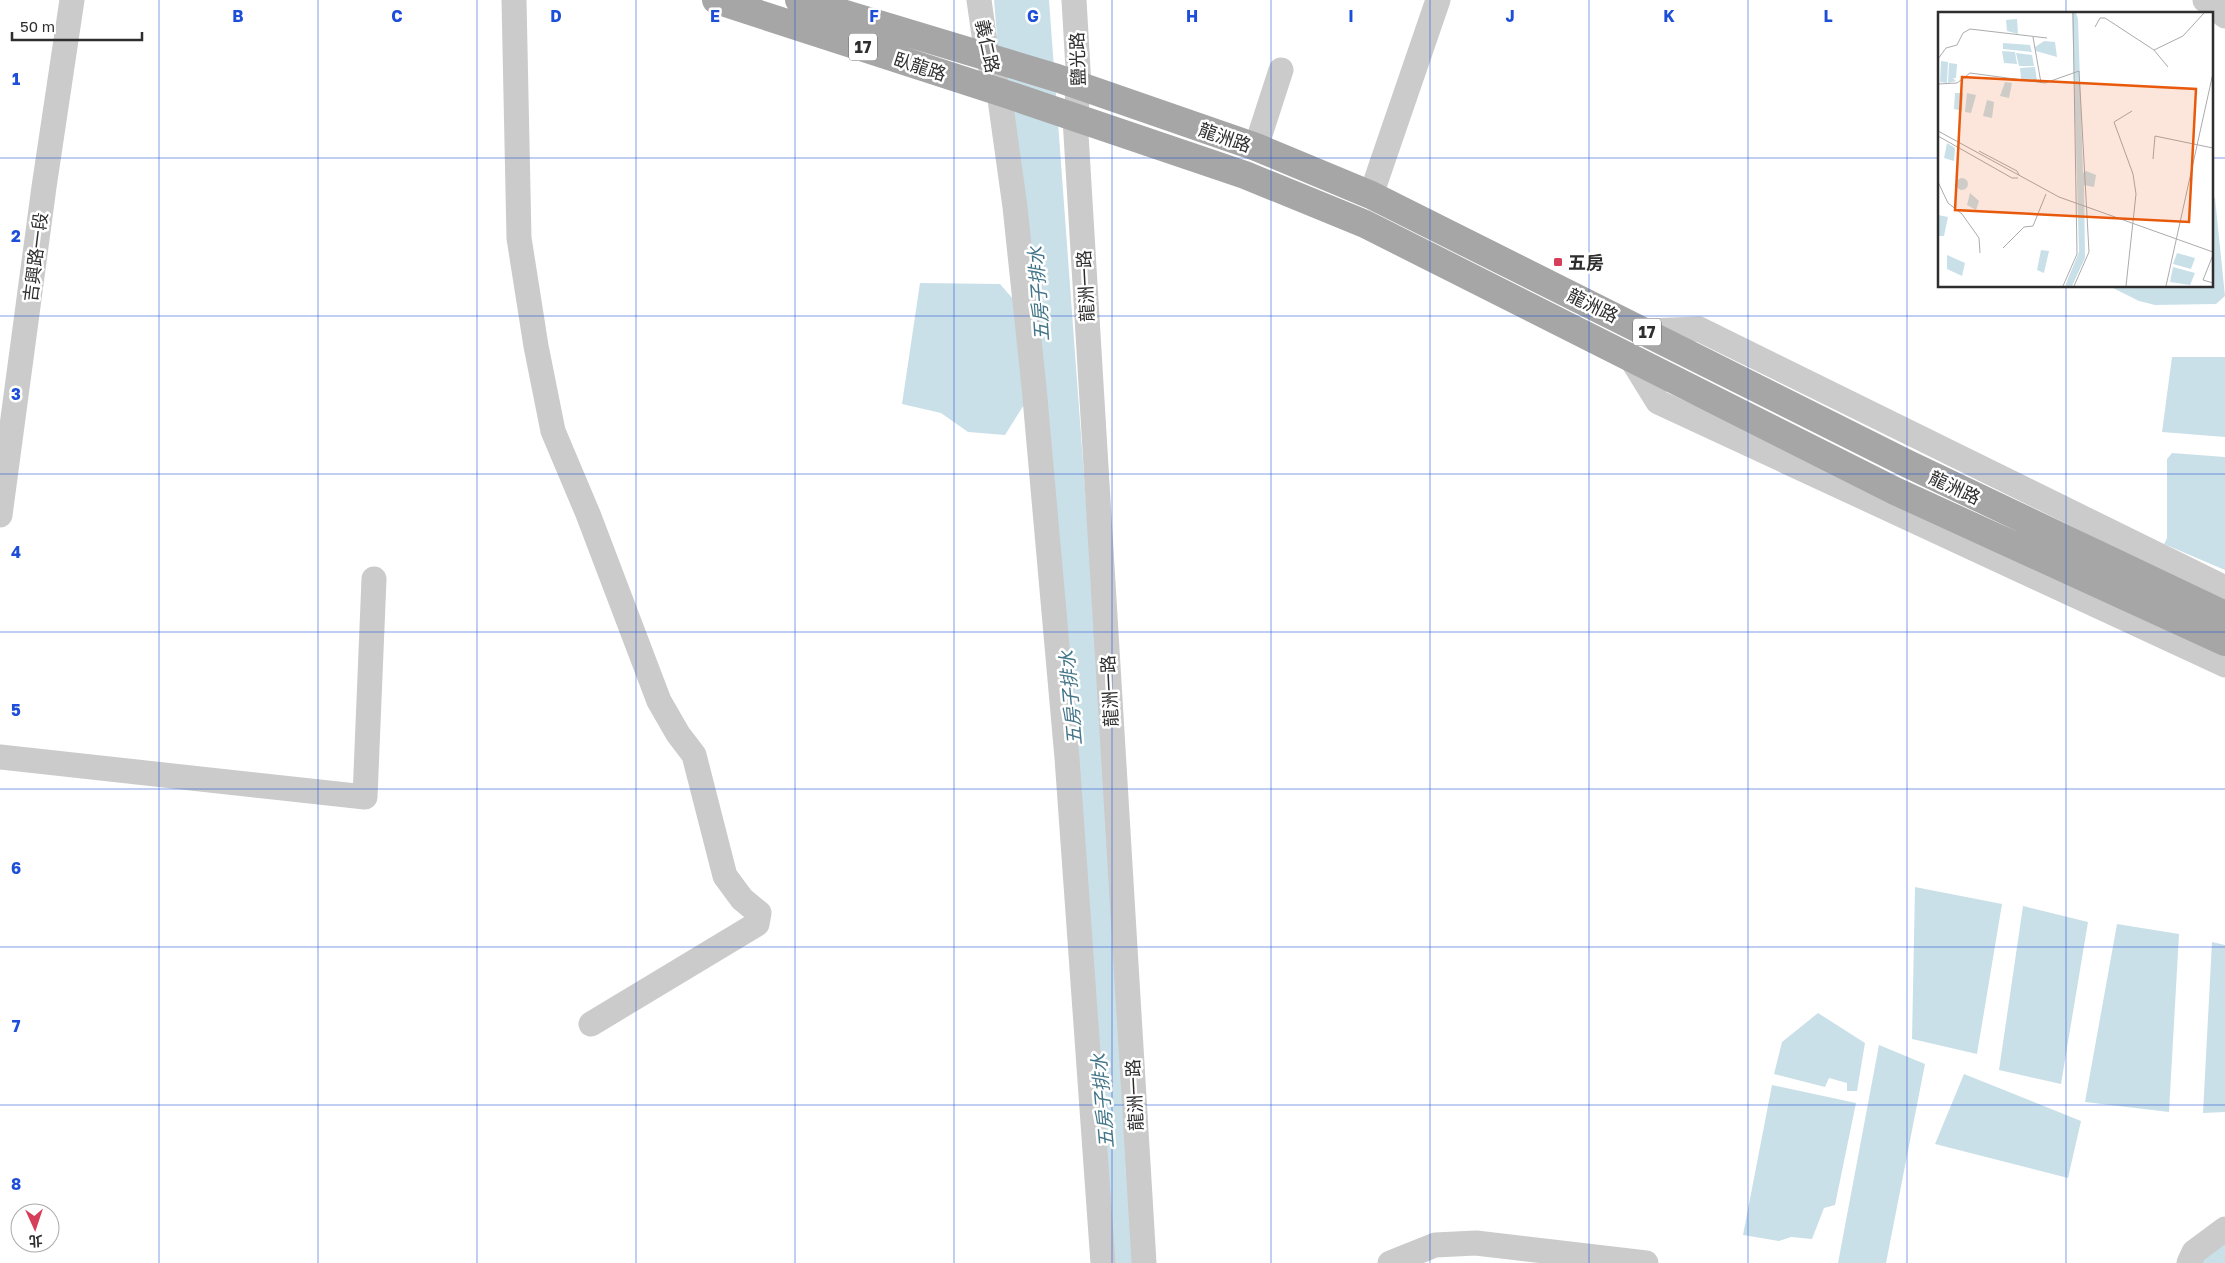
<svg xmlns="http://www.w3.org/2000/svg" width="2225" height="1263" font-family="'Golos Text','Noto Sans TC',sans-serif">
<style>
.water{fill:#cae0e8}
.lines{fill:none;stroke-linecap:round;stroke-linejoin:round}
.minor{stroke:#cbcbcb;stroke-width:25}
.major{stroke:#a6a6a6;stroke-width:28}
.grid{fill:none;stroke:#1d4ed8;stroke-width:1;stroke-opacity:0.55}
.poi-dot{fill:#d53f5a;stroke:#fff;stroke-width:2}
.labels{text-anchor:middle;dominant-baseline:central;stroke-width:5;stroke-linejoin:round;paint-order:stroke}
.shield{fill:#fff;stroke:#6d6d6d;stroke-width:1}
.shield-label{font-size:16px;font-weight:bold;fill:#2e2e2e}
.street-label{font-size:18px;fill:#2e2e2e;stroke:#fff}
.poi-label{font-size:18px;font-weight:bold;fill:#2e2e2e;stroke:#fff;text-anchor:start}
.water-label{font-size:19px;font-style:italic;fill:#437588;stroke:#fff}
.inset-road{fill:none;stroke:#ababab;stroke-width:1}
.view{fill:#e8590c;fill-opacity:0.15;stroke:#e8590c;stroke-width:2.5}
.inset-edge{fill:none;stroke:#2e2e2e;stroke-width:2.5}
.grid-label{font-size:16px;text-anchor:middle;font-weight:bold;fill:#1d4ed8;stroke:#fff;stroke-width:5;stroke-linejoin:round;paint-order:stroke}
</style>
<rect width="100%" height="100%" fill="#fff"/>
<path class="water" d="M994,0h55l93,1263h-44l-73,-860 -20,32 -37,-3 -27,-19 -39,-9 18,-121 80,1 19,22z
M2211,197l4,1 10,98 -9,8 -61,1 -16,-4 -28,-14 100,-1z
M2172,357h53v80l-63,-5z
M2172,453l53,4v113l-61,-26 3,-6v-79z
M1915,887l87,17 -25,150 -65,-15z
M2023,906l65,16 -27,162 -62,-14z
M2117,924l62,10 -10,178 -84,-10z
M2212,942l13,3v167l-22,1z
M1818,1013l47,30 -8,48h-10v-8l-18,-5 -4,9 -51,-13 8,-32z
M1879,1045l46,19 -39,199h-48z
M1964,1074l117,47 -13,57 -133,-34z
M1772,1085l84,18 -21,102 -11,3 -12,31 -21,-2 -12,4 -36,-6z
M2225,1240v23h-33z"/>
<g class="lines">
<path class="minor" d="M514,0l5,238 17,108 17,85 35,83 71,187 19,33 16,21 31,121 17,23 17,14 -2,11 -166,100
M979,0l8,56 12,36 16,115 19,180 33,371 36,505
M1074,0l5,86 -4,32 69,1145
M2205,0l20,16
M1256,147l25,-77
M1371,195l67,-195
M1646,331l53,-2 526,259
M1632,360l26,42 567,263
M0,515l44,-328 28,-187
M0,757l365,40 9,-218
M1390,1263l45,-18 41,-2 170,20
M2189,1263l5,-11 31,-23"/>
<path class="major" d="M716,0l293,95 236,80 120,49 530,267 330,151
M799,0l258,78 199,69 115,48 537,269 317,151"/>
</g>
<path class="grid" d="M159,0v1263M318,0v1263M477,0v1263M636,0v1263M795,0v1263M954,0v1263M1112,0v1263M1271,0v1263M1430,0v1263M1589,0v1263M1748,0v1263M1907,0v1263M2066,0v14M0,158h1939M2211,158h14M2066,286v977M0,316h2225M0,474h2225M0,632h2225M0,789h2225M0,947h2225M0,1105h2225"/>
<rect class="poi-dot" x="1553" y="257" width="10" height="10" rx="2.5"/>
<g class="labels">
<g class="shield">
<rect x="849" y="33.5" width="28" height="27" rx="4"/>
<rect x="1633" y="318.5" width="28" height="27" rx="4"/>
</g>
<g class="shield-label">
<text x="863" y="47">17</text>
<text x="1647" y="332">17</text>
</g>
<g class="street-label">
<text transform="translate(988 46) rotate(78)">義仁路</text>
<text transform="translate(1077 59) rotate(-92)">鹽光路</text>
<text transform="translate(920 66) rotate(18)">臥龍路</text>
<text transform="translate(1225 137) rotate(19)">龍洲路</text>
<text transform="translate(35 257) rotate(-83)">吉興路一段</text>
<text transform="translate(1085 286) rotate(-93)">龍洲一路</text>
<text transform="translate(1593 305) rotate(26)">龍洲路</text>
<text transform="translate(1955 487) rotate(25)">龍洲路</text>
<text transform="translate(1109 691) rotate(-93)">龍洲一路</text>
<text transform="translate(1134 1095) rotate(-93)">龍洲一路</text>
</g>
<g class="poi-label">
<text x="1568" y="262">五房</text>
</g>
<g class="water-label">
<text transform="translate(1038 294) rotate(-94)">五房子排水</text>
<text transform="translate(1070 698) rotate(-95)">五房子排水</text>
<text transform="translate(1102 1101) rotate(-95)">五房子排水</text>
</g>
</g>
<g transform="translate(1938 12)">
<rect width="275" height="275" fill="#fff"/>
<path d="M134,1h4l2,6 5,154 3,-2 10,4 -2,12 -10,-2 1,73 -13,28h-7l14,-34zM79,7l1,15 -11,-3 -1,-11zM106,29l11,1 2,15 -21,-6 -1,-4zM65,31l27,2 2,7 -29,-3zM64,39l13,1 2,12 -13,-1zM78,41l16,2 2,11h-15zM3,49l7,1 -1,21 -7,-1zM11,51l8,1 -1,14h-3l3,3 -8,2zM97,55l2,14 -16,-2 -1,-11zM67,70l7,1 -3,15 -9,-2zM17,81h8l-1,18 -8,-2zM29,81l9,2 -5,18 -6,-1zM49,88l7,2 -2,16 -9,-2zM9,131l8,5 -1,13 -10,-3zM18 172a6 6 0 1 1 12 0a6 6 0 1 1-12 0ZM32,181l9,8 -3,9 -9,-5zM0,203l10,2 -4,19h-6zM103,238l8,1 -5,22 -7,-3zM239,241l18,5 -4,11 -18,-5zM9,243l18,8 -3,13 -15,-7zM235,255l22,6 -5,12 -20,-3z" fill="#cae0e8"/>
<path class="inset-road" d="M157,15l5,-9h5l49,32 29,-14 21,-23M95,25l8,46M216,38l14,17M0,47l8,-11 11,-3 6,-12 7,-4 77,9M0,72l19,-1 13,-10 75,10 34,-12 10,181 -15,34M0,119l121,66 154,55M0,124l74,42h6M41,139l38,20 2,4M215,147l2,-23 58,12M0,170l10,21 14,11 17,24 1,15M65,236l21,-21 9,-1 13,-32M275,243l-10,25 10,3M125,274l14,-32 -4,-241M188,274l10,-92 -3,-20 -19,-52 18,-11M228,274l47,-213"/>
<path class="view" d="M24,65l234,12 -7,133 -234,-12z"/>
<rect width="275" height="275" class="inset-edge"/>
</g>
<g class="grid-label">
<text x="238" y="22">B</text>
<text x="397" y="22">C</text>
<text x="556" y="22">D</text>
<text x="715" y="22">E</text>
<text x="874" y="22">F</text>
<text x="1033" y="22">G</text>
<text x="1192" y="22">H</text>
<text x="1351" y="22">I</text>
<text x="1510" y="22">J</text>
<text x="1669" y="22">K</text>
<text x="1828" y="22">L</text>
<text x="16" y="85">1</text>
<text x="16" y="242">2</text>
<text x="16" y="400">3</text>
<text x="16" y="558">4</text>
<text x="16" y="716">5</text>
<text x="16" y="874">6</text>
<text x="16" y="1032">7</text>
<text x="16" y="1190">8</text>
</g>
<g transform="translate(35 1228) rotate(177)"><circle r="24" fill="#ffffff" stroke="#ababab"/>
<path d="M0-4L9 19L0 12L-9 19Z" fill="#d53f5a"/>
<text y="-8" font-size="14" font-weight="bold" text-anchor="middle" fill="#2e2e2e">北</text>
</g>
<path d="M12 32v8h130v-8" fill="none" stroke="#2e2e2e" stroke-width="2.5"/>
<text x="20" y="32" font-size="15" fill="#2e2e2e" stroke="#ffffff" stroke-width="4" paint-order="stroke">50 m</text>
</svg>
